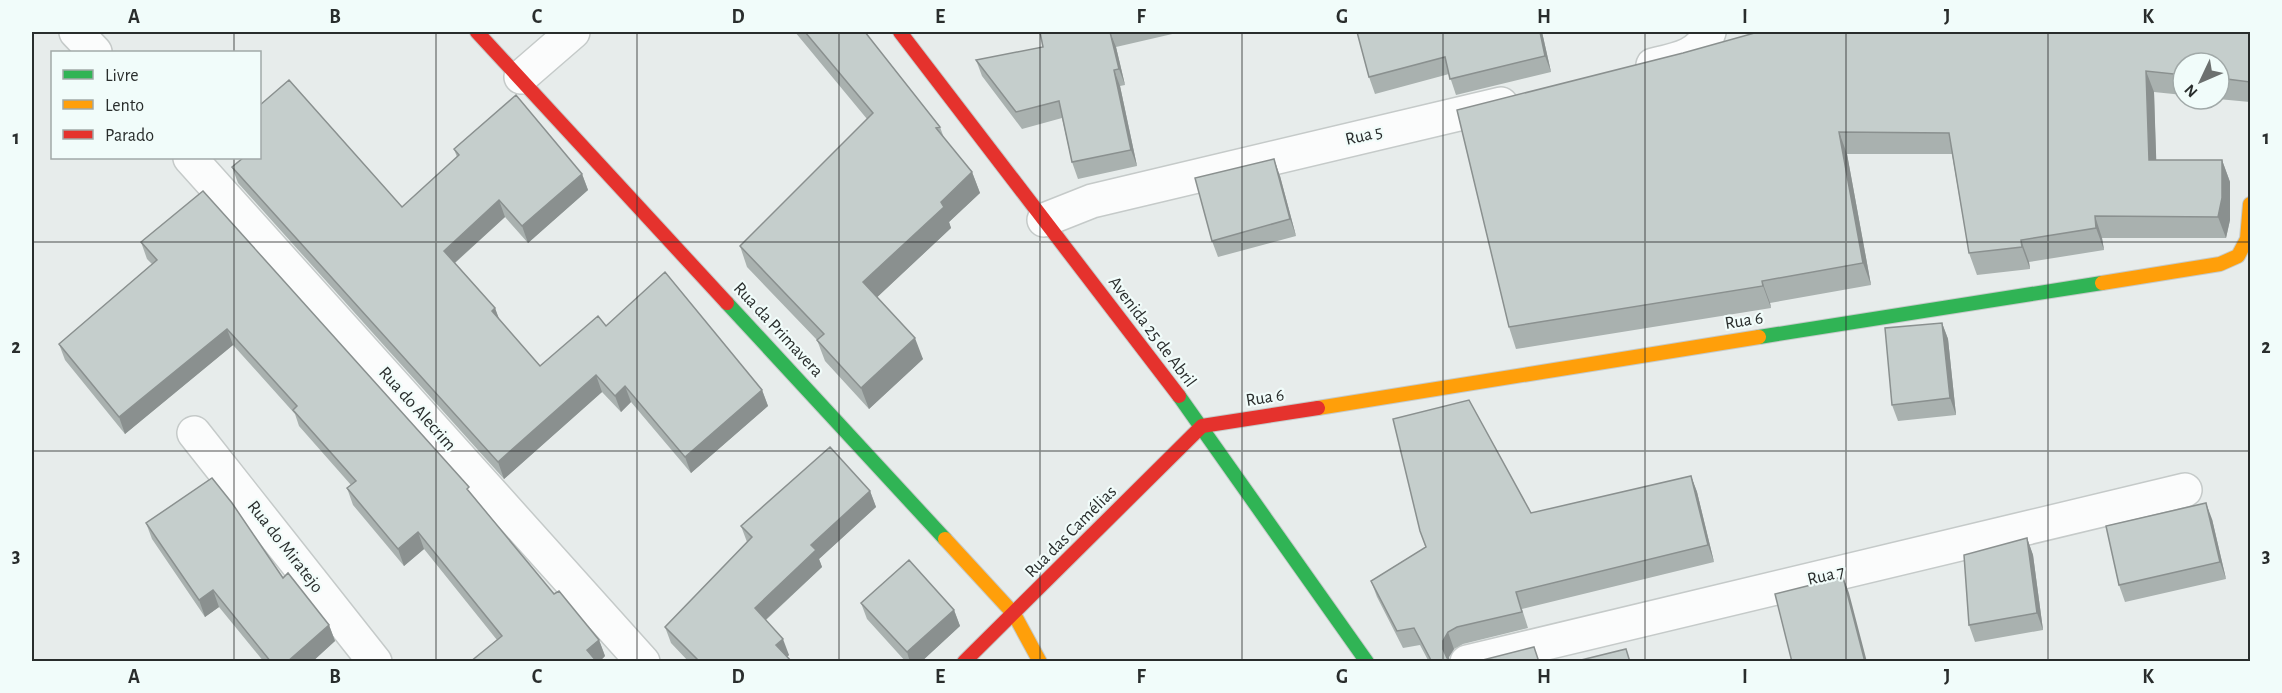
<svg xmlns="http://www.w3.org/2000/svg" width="2282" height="693" font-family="'Alegreya Sans',sans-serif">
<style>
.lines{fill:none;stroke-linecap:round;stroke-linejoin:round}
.street-casing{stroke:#c5cac9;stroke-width:36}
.fast-casing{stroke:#c5cac9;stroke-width:16}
.slow-casing{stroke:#c5cac9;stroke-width:16}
.jam-casing{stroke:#c5cac9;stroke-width:16}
.street{stroke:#fbfcfc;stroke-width:33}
.fast{stroke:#30b455;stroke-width:14}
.slow{stroke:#ff9f0a;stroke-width:14}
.jam{stroke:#e5322d;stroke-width:14}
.wall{fill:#a9b1af}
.shaded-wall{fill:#8a908f}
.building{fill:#c5cecc;stroke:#8a908f;stroke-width:1.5}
.grid{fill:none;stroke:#292d2c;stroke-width:1.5;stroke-opacity:0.55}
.labels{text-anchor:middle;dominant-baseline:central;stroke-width:4.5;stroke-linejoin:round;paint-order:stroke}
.street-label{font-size:18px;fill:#292d2c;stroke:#f1fcfa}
.neatline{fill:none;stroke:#292d2c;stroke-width:2}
.grid-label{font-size:20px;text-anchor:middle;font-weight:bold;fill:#292d2c}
</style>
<rect width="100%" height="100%" fill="#e7eceb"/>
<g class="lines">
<g class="street-casing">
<path id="street" d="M76,32l19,20
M1653,65c22,-5 48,-9 56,-33
M521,77l52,-45
M190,158l453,504
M1044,220l48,-19 409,-97
M194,433l181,229
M1467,662l718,-172"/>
</g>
<g class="fast-casing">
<path id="fast" d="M727,303l218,236
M1759,337l343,-54
M1179,396l188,266"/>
</g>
<g class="slow-casing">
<path id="slow" d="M2102,283l118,-19 18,-8 9,-17 3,-35
M1318,408l441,-71
M945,539l69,75 26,48"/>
</g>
<g class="jam-casing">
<path id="jam" d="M477,32l250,271
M900,32l279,364
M964,662l238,-236 116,-18"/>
</g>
<use href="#street" class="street"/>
<use href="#fast" class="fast"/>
<use href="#slow" class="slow"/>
<use href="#jam" class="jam"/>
</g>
<path class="wall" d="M795,32h70l75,95 4,11 28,34 8,21 -31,29 2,6 -74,69 46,62 -54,50 -44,-48 -8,-21 -70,-73 -7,-21 127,-127z
M1040,32h141l-65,15 9,38 -5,1 17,80 -59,13 -6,-17 -10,-44 -40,11 -40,-53 -6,-16 67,-13z
M1357,32h185l9,40 -95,23 -7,-21 -74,20 -6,-17z
M2250,32v70l-32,-3h1v-36h-36v32l-29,-3 2,68h66l8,22v38l-4,18h-124l2,12 -75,12 1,7 -53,6 -8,-22 -17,-99h-105l24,131 -101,18 1,5 -255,41 -7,-22 -52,-217z
M454,149l128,25 6,16 -60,53 -23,-26 -50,46 40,45 4,12 41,46 66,-40 156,64 6,16 -77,67 -60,-71 -10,10 -19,-20 -98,87 -266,-296 -6,-16 9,-8 -1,-1h20l142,49 55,-50z
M1280,176l16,60 -78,21 -6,-16z
M141,242l332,254 81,98 45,46 6,16 -6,6h-129l27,-22 -73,-91 -20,17 -51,-61 -6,-17 4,-3 -52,-59 -4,-12 -62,-69 -108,89 -60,-74 -6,-16 93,-80 -5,-5z
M1942,323l6,16 8,76 -58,6 -6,-16z
M1691,476l6,16 17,70 -192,47 6,19 -65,16 -9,5 -5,8v2l4,3h-24l-9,-17 -17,3 -26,-51 -6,-16 55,-34 -6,-16 111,-18z
M870,491l6,16 -57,52 3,8 -56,53 23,35 -2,2 5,5h-103l-18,-19 -6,-16 82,-85 -6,-16z
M2212,519l14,60 -101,23 -6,-17z
M146,523l137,55 46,47 6,16 -23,21h-48l-45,-55 -14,10 -53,-78z
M2027,538l6,17 10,75 -68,12 -6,-17z
M861,603l93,7 6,16 -39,36h-15l-39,-43z"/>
<path class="shaded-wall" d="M1110,32l6,15 9,38 -6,-16z
M1540,32h2l9,40 -6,-16z
M1114,70l6,16 17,80 -6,-16z
M2146,71l8,21 3,90 -8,-22z
M1839,132l8,22 24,131 -8,-22z
M1274,159l6,17 16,60 -6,-17z
M2222,160l8,22v38l-4,18 -8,-21z
M972,172l8,21 -31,29 2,6 -80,75 -8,-21 78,-80z
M582,174l6,16 -60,53 -6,-17z
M499,200l6,17 -55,50 -6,-16z
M2095,216l7,22 2,12 -8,-22z
M2021,240l8,22 1,7 -8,-22z
M1762,281l8,22 1,5 -8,-22z
M495,308l6,16 -9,-13z
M1942,323l6,16 8,76 -6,-17z
M227,329l6,16 -108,89 -6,-17z
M915,338l8,21 -54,50 -8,-21z
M596,375l6,17 -98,87 -6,-17z
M625,386l6,16 -10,10 -6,-16z
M762,390l6,16 -77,67 -6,-16z
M1691,476l6,16 17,70 -6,-17z
M870,491l6,16 -57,52 3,8 -61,57 -6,-16 56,-63z
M2206,503l6,16 14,60 -6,-17z
M418,532l6,17 -20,17 -6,-17z
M2027,538l6,17 10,75 -6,-17z
M1843,577l6,16 18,69h-2z
M213,590l6,17 -14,10 -6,-17z
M954,610l6,16 -39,36h-11l-3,-10z
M329,625l6,16 -23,21h-25z
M1448,632l6,17 -5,8v5l-6,-13v-8z
M783,639l6,16 -7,7 -6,-17z
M599,640l6,16 -6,6h-8l-4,-12z"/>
<path class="building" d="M805,32h60l75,95 -4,1 36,44 -31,30 3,5 -81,75 52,56 -54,50 -44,-48 7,-6 -84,-88 133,-133z
M1040,32h70l9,37 -5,1 17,80 -59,12 -13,-61 -43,11 -40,-52 67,-13z
M1357,32h183l5,24 -95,23 -5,-22 -76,20z
M1758,32h492v50l-31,-4v-15h-36v12l-37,-4 3,89h73v38l-4,19 -123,-1 1,12 -75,12 1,7 -53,6 -20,-120 -110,-1 24,131 -101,18 1,5 -254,41 -52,-217 226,-57z
M289,80l113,127 57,-52 -5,-6 62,-54 66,79 -60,52 -23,-26 -55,51 51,57 -3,3 48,55 58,-50 8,10 59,-54 97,118 -77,67 -60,-71 -10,10 -19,-21 -98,87 -266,-295 11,-9h17v-53z
M1274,159l16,60 -78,22 -17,-63z
M203,191l266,296 -2,2 87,105 5,-3 40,49 -12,10 10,12h-127l32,-26 -84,-104 -20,17 -51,-61 9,-7 -63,-71 4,-4 -70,-77 -108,88 -60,-73 98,-84 -16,-18z
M1942,323l8,75 -58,7 -7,-77z
M1469,400l62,113 160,-37 17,69 -192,47 6,20 -65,15 -9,5 -5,9v8l4,9 6,4h-21l-18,-34 -17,3 -26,-50 55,-34 -6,-16 -27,-112z
M830,447l40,44 -59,54 5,5 -61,58 28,31 -7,6 16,17h-94l1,-1 -34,-34 87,-90 -11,-11z
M212,478l20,25 51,75 5,-5 41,52 -42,37h-16l-58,-72 -14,10 -53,-77z
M2206,503l14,59 -101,23 -13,-59z
M2027,538l10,75 -68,12 -5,-70z
M909,560l45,50 -47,42 -46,-49z
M1843,577l22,85h-73l-17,-68z
M1534,647l5,15h-64z
M1626,649l4,13h-57z"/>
<path class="grid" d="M234,32v20M436,32v630M637,32v630M839,32v630M1040,32v630M1242,32v630M1443,32v630M1645,32v630M1846,32v630M2048,32v630M234,158v504M32,242h2218M32,451h2218"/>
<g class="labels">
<g class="street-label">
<text transform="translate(1364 136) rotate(-13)">Rua 5</text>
<text transform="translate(1744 321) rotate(-9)">Rua 6</text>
<text transform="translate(778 330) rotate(47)">Rua da Primavera</text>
<text transform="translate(1152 332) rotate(53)">Avenida 25 de Abril</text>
<text transform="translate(1265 398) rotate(-9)">Rua 6</text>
<text transform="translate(417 409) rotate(48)">Rua do Alecrim</text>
<text transform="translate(1071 532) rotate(-45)">Rua das Camélias</text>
<text transform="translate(285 547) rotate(52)">Rua do Miratejo</text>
<text transform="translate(1826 576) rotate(-13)">Rua 7</text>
</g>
</g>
<rect width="2282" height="693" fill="none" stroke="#f1fcfa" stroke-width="66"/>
<rect x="51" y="51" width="210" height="108" fill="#f1fcfa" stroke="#a1a9a8" stroke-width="1.5"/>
<rect x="63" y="70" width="30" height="9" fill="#30b455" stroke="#a1a9a8" stroke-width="1.5"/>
<text x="105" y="81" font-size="18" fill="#292d2c">Livre</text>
<rect x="63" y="100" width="30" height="9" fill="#ff9f0a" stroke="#a1a9a8" stroke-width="1.5"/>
<text x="105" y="111" font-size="18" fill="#292d2c">Lento</text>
<rect x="63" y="130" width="30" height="9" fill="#e5322d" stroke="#a1a9a8" stroke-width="1.5"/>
<text x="105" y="141" font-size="18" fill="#292d2c">Parado</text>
<g transform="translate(2201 81) rotate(226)"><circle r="28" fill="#f1fcfa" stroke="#a1a9a8" stroke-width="1.5"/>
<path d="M0-4.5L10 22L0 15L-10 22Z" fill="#6c706f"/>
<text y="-9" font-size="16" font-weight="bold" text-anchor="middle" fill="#292d2c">N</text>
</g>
<rect x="33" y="33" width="2216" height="627" class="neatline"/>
<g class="grid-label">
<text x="134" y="23">A</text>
<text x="335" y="23">B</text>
<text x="537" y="23">C</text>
<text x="738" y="23">D</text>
<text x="940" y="23">E</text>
<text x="1141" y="23">F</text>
<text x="1342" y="23">G</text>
<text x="1544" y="23">H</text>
<text x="1745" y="23">I</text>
<text x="1947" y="23">J</text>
<text x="2148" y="23">K</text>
<text x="16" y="144">1</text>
<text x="2266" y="144">1</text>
<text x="16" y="353">2</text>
<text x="2266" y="353">2</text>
<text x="16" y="562">3</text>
<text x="2266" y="562">3</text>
<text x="134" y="683">A</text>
<text x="335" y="683">B</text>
<text x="537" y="683">C</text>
<text x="738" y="683">D</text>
<text x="940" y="683">E</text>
<text x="1141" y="683">F</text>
<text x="1342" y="683">G</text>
<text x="1544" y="683">H</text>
<text x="1745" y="683">I</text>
<text x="1947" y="683">J</text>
<text x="2148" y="683">K</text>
</g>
</svg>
